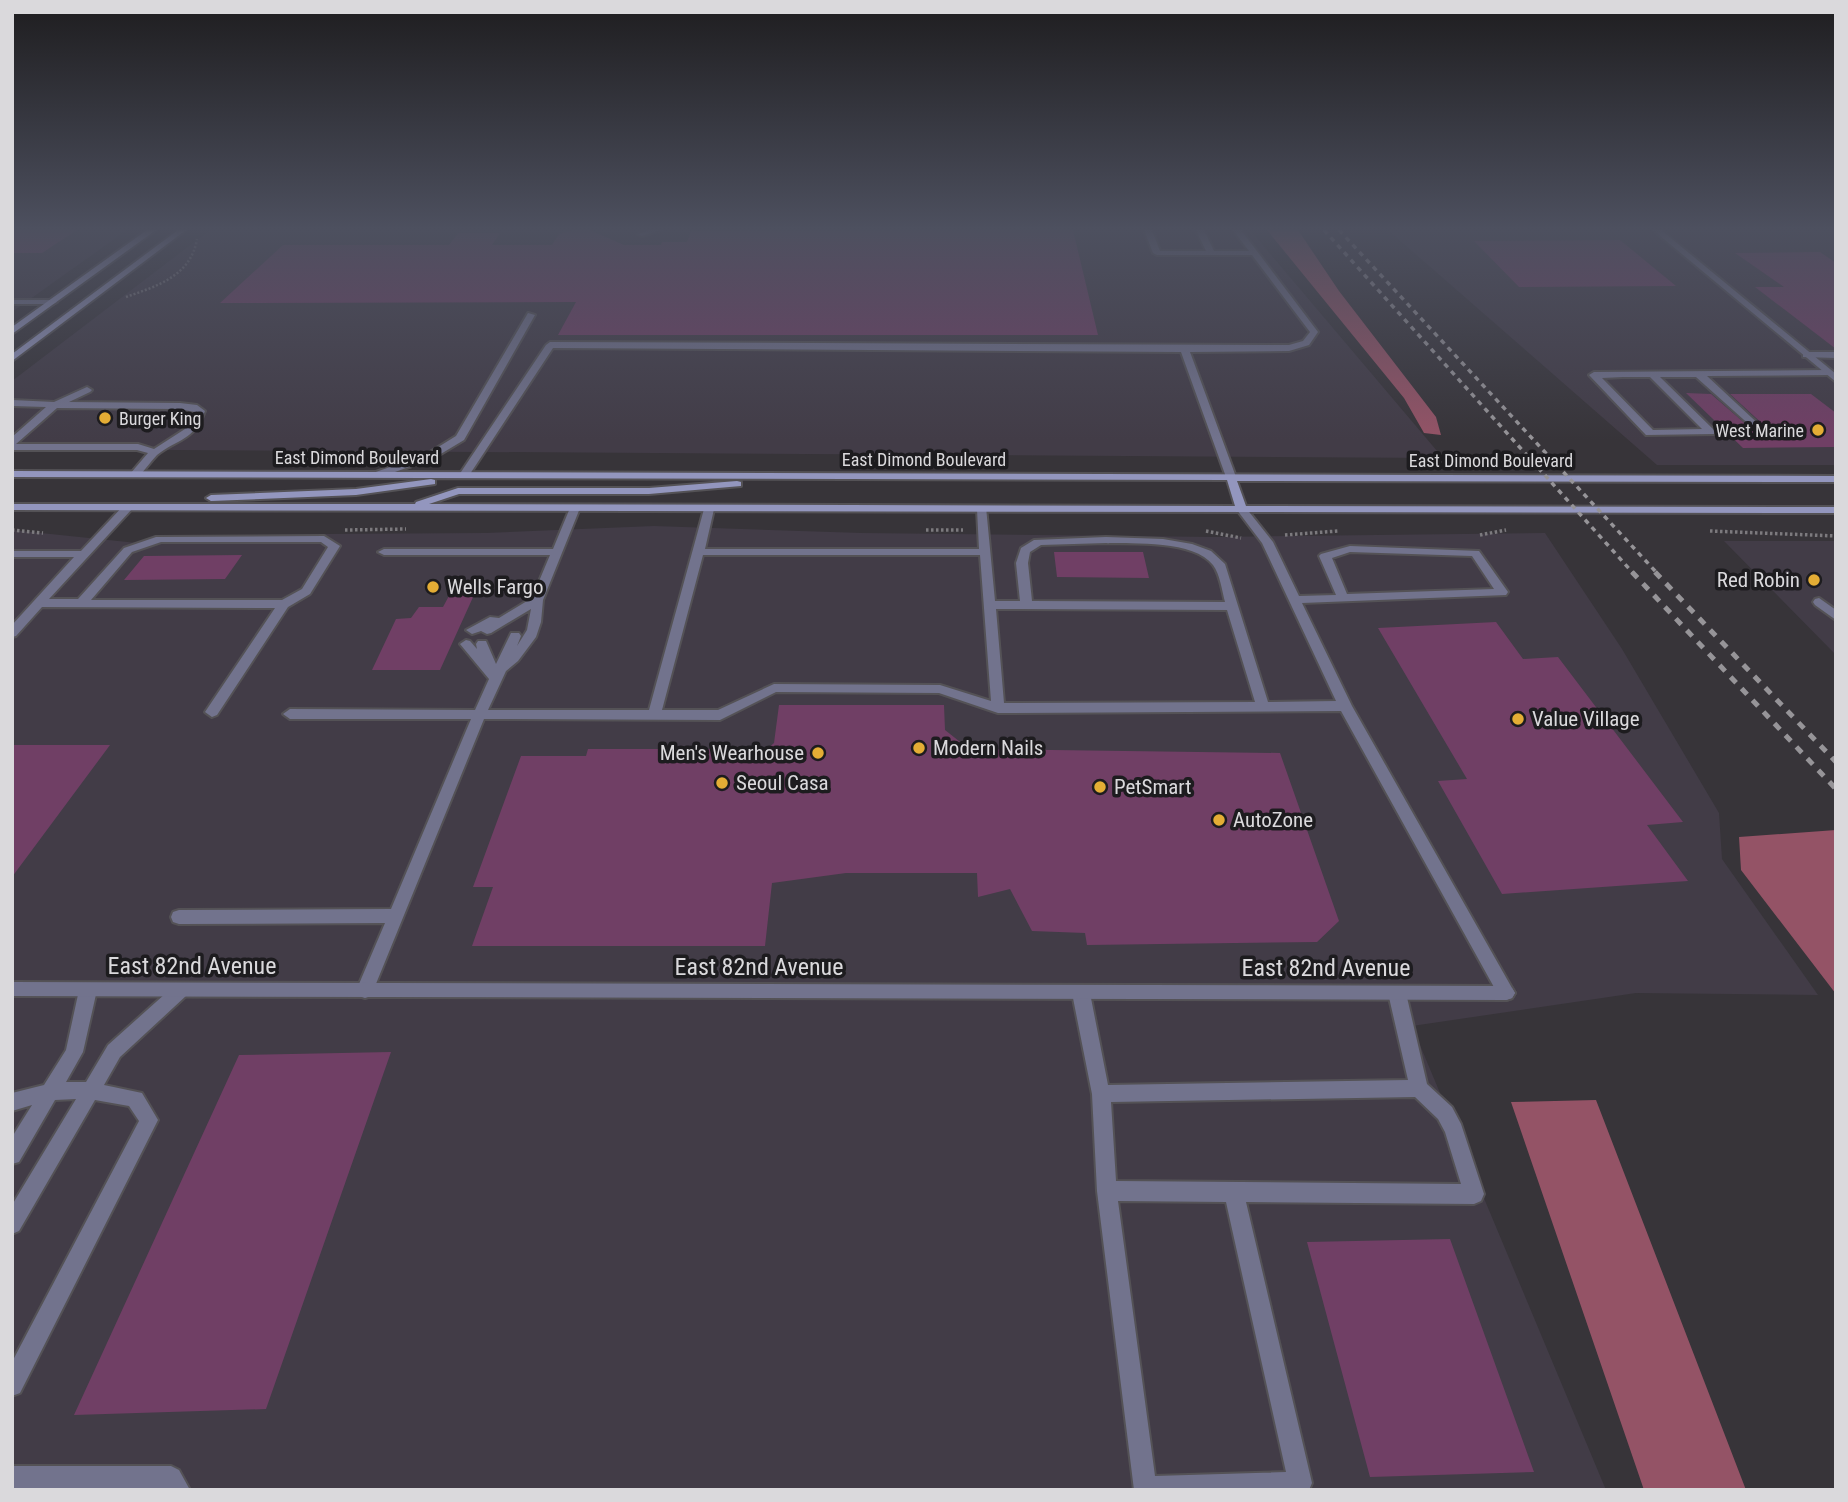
<svg xmlns="http://www.w3.org/2000/svg" width="1848" height="1502" font-family="'Roboto Condensed',sans-serif">
<style>
.built{fill:#423c47}
.forest{fill:#945366}
.building{fill:#703f65}
.lines{fill:none;stroke-linecap:round;stroke-linejoin:round}
.service-casing{stroke:#545256;stroke-width:4}
.minor-casing{stroke:#545256;stroke-width:4}
.secondary-casing{stroke:#545256;stroke-width:4}
.path-far1{stroke:#7c7a7e;stroke-width:2.5;stroke-dasharray:2 2;stroke-linecap:butt}
.path{stroke:#7c7a7e;stroke-width:3.5;stroke-dasharray:2.5 2.5;stroke-linecap:butt}
.service{fill:#72738d;fill-rule:evenodd}
.minor{fill:#72738d;fill-rule:evenodd}
.secondary{fill:#9396be;fill-rule:evenodd}
.rail-far1{stroke:#969498;stroke-width:3.5;stroke-dasharray:5 5;stroke-linecap:butt}
.rail{stroke:#969498;stroke-width:5;stroke-dasharray:8 8;stroke-linecap:butt}
.poi-dot{fill:#e4ad35;stroke:#1d1c1f;stroke-width:2.5}
.labels{text-anchor:middle;dominant-baseline:central;stroke-width:7;stroke-linejoin:round;paint-order:stroke}
.far-poi-label{font-size:18px;fill:#dad9dc;stroke:#1d1c1f;text-anchor:start}
.far-street-label{font-size:18px;fill:#dad9dc;stroke:#1d1c1f}
.poi-label{font-size:21px;fill:#dad9dc;stroke:#1d1c1f;text-anchor:start}
.near-street-label{font-size:24px;fill:#dad9dc;stroke:#1d1c1f}
</style>
<rect width="100%" height="100%" fill="#373439"/>
<path class="built" d="M12,230h115l-115,82z
M210,230h1040l193,228 -1431,-9v-68z
M1388,230h448v235h-179z
M654,526l208,7 353,4 330,-4 77,116 97,164 3,46 96,136 -182,-2 -224,33 194,464h-1594v-960l125,13 186,-9 163,-1z
M1724,541h112v114z"/>
<path class="forest" d="M1267,230h31l41,61 97,126 5,18 -17,-2 -20,-35z
M1836,830v164l-95,-124 -2,-33z
M1596,1100l150,390h-102l-133,-388z"/>
<path class="building" d="M12,230h65l-35,23h-30z
M573,230h17l34,15h37l1,-3h25l4,-11 382,-1 25,105h-540l18,-33 -356,1 63,-58h166l9,-12h42l-8,12h60l7,-11z
M1620,240l56,46 -157,1 -45,-46z
M1820,252l16,11v86l-81,-62h29l-49,-34z
M1686,393l25,1 52,45 5,-2v-8l-38,-35h81l25,19v34l-93,1z
M1054,552h89l6,26 -92,-1z
M242,555l-17,24 -101,1 20,-24z
M450,594l24,1 -34,75h-68l24,-51 15,-1 8,-11h24z
M1496,622l27,37 35,-2 125,165 -36,3 41,56 -186,13 -64,-113 29,-2 -89,-151z
M779,705h165l1,25 24,19 311,4 59,168 -22,21 -230,3 -2,-12 -53,-2 -22,-42 -32,8 -1,-24h-131l-74,10 -7,63h-293l21,-59h-20l48,-131h65l2,-7h127l-1,6h46l14,-12z
M12,745h98l-98,132z
M391,1052l-125,357 -192,6 165,-360z
M1450,1239l84,233 -164,5 -63,-235z"/>
<g class="lines">
<g class="service-casing">
<path id="service" d="M649,230h12l-19,6 -4,-2z
M1144,230h8l8,21h46l-10,-21h8l10,21h35l-16,-21h8l77,102 -9,13 -20,6 -99,1 46,125 -1,2h-8l-1,-2 -45,-125 -628,-4 -85,129 -4,1 -5,-3 87,-130 4,-3 739,3 14,-4 7,-9 -58,-77h-95l-4,-2z
M12,300h41l4,2 -4,2h-41z
M528,313l7,2 -71,125 -30,18 -53,19h-8v-4l54,-19 29,-18z
M1806,352h30v6l-33,-1v-4z
M1828,370l3,1v4l-124,1 59,55v4l-4,1 -66,-59h-36l54,53v4l-68,1 -57,-60 5,-3zM1623,377h27l52,52 -49,1 -51,-52z
M87,387l5,3 -2,2 -21,10 111,1 17,2 8,6c-11,30 -28,28 -48,44 -6,6 -12,15 -18,21l-4,1 -5,-3 18,-21 -11,-3h-125v-13l34,-30 -34,-1v-6l42,2zM57,408l123,1 15,3 -10,17 -31,20 -16,-5h-122z
M128,504l5,3 -1,2 -83,90h29l46,-51 32,-11 168,-1 16,10 -30,48 -22,13 -71,108 -5,2 -7,-5 70,-104 -233,-1 -26,29 -4,1v-12l62,-68h-62v-6h69l43,-46zM161,542h160l7,5 -26,42 -20,11h-191l41,-48z
M575,505l5,3 -37,92 -2,22 -5,15 -18,24 -12,10 -18,39h161l55,-201 5,-3 5,3 -9,40h274l-2,-40 5,-3 4,1 9,94h25l-4,-38 5,-15 13,-8 72,-3 57,2 29,5 19,7 14,13 43,138 68,-1 -74,-158 -25,-33 1,-2h8l27,34 26,54 37,-1 -17,-39 2,-2 29,-8 129,5 29,41 -2,3 -204,8 50,103 160,282 3,5 -3,5 -6,2 -6,-2 -159,-287 -343,2 -59,-20 -163,-1 -56,28 -236,-1 -113,277 -6,2 -6,-2 -3,-5 29,-68 -206,1 -6,-2 -2,-5 2,-5 6,-2 212,-1 80,-190h-181l-7,-5 7,-5 185,1 14,-31 -29,-35 6,-4 4,1 7,8 -1,-5 2,-3h8l10,23 15,-31h8l2,3 -4,10 10,-16 4,-21 -40,24 -4,1 -6,-3 -9,3 -6,-4 24,-13 9,1 33,-20 18,-43h-166l-6,-3 6,-3h169l17,-41zM1106,543c28,1 88,-3 107,22 7,9 9,26 12,37l-193,-1 -4,-38 2,-11 11,-7zM1350,552l122,4 22,33 -147,5 -15,-36zM703,555h277l11,146 -51,-16 -166,-1 -56,26h-56zM996,609l231,1 28,92 -251,1z
M1819,598l17,12v10l-21,-15 -2,-3 2,-3z
M88,983l6,2 3,5 -14,62 -17,30h20l22,-37 67,-60 6,-2 6,2 3,5 -3,5 -67,62 -16,28 38,8 16,27 -138,273 -8,3v-34l127,-241 -10,-15 -34,-6 -76,131 -7,3v-29l64,-106 -21,1 -36,62 -7,2v-27l20,-32 -20,6v-18l32,-8 22,-35 13,-60 3,-5z
M1081,986l6,2 3,5 18,92 300,-5 -20,-87 3,-5 6,-2 6,2 3,5 21,91 25,23 9,17 23,70 -3,7 -7,3 -228,-2 66,281 -3,7h-175l-37,-299 -5,-97 -20,-101 3,-5zM1415,1097l23,22 7,13 16,52 -345,-3 -5,-79zM1118,1201l108,1 60,270 -131,4z
M12,1466h159l8,4 11,20h-178z"/>
</g>
<g class="minor-casing">
<path id="minor" d="M1653,230h8l175,144v8z
M12,982l1494,4 6,2 3,5 -3,5 -6,2 -1494,-4z"/>
</g>
<g class="secondary-casing">
<path id="secondary" d="M147,230h9l-144,104v-7z
M178,230h8l-174,131v-7z
M12,471l1824,5v6l-599,-1 9,25 590,1v6l-1824,-3v-6h403l1,-2 42,-14h191l88,-7 4,1v4l-92,8h-190l-30,10 806,2 -8,-26 -1215,-3z
M431,479l4,1v4l-79,11 -145,6 -5,-3 5,-3 145,-6z"/>
</g>
<path class="path-far1" d="M126,297c31,-11 65,-21 71,-58"/>
<path class="path" d="M318,453h58
M12,530l31,3
M345,530l61,-1
M926,530h37
M1206,531l35,7
M1710,531l126,5
M1285,535l53,-4
M1480,535l26,-5"/>
<use href="#service" class="service"/>
<use href="#minor" class="minor"/>
<use href="#secondary" class="secondary"/>
<path class="rail-far1" d="M1324,230l309,343
M1339,230l318,343"/>
<path class="rail" d="M1632,572l204,217
M1655,572l181,190"/>
</g>
<linearGradient id="sky" x2="0" y2="1"><stop stop-color="#1e1d1f"/><stop offset="0.52" stop-color="#4d505f"/><stop offset="1" stop-color="#4d505f" stop-opacity="0"/></linearGradient>
<rect width="1848" height="440" fill="url(#sky)"/>
<g class="poi-dot">
<circle cx="105" cy="418" r="7"/>
<circle cx="1818" cy="430" r="7"/>
<circle cx="1814" cy="580" r="7"/>
<circle cx="433" cy="587" r="7"/>
<circle cx="1518" cy="719" r="7"/>
<circle cx="919" cy="748" r="7"/>
<circle cx="818" cy="753" r="7"/>
<circle cx="722" cy="783" r="7"/>
<circle cx="1100" cy="787" r="7"/>
<circle cx="1219" cy="820" r="7"/>
</g>
<g class="labels">
<g class="far-poi-label">
<text x="119" y="418">Burger King</text>
<text x="1804" y="430" text-anchor="end">West Marine</text>
</g>
<g class="far-street-label">
<text x="357" y="457">East Dimond Boulevard</text>
<text x="924" y="459">East Dimond Boulevard</text>
<text x="1491" y="460">East Dimond Boulevard</text>
</g>
<g class="poi-label">
<text x="1800" y="580" text-anchor="end">Red Robin</text>
<text x="447" y="587">Wells Fargo</text>
<text x="1532" y="719">Value Village</text>
<text x="933" y="748">Modern Nails</text>
<text x="804" y="753" text-anchor="end">Men's Wearhouse</text>
<text x="736" y="783">Seoul Casa</text>
<text x="1114" y="787">PetSmart</text>
<text x="1233" y="820">AutoZone</text>
</g>
<g class="near-street-label">
<text x="192" y="966">East 82nd Avenue</text>
<text x="759" y="967">East 82nd Avenue</text>
<text x="1326" y="968">East 82nd Avenue</text>
</g>
</g>
<rect width="1848" height="1502" fill="none" stroke="#dad9dc" stroke-width="28"/>
</svg>
